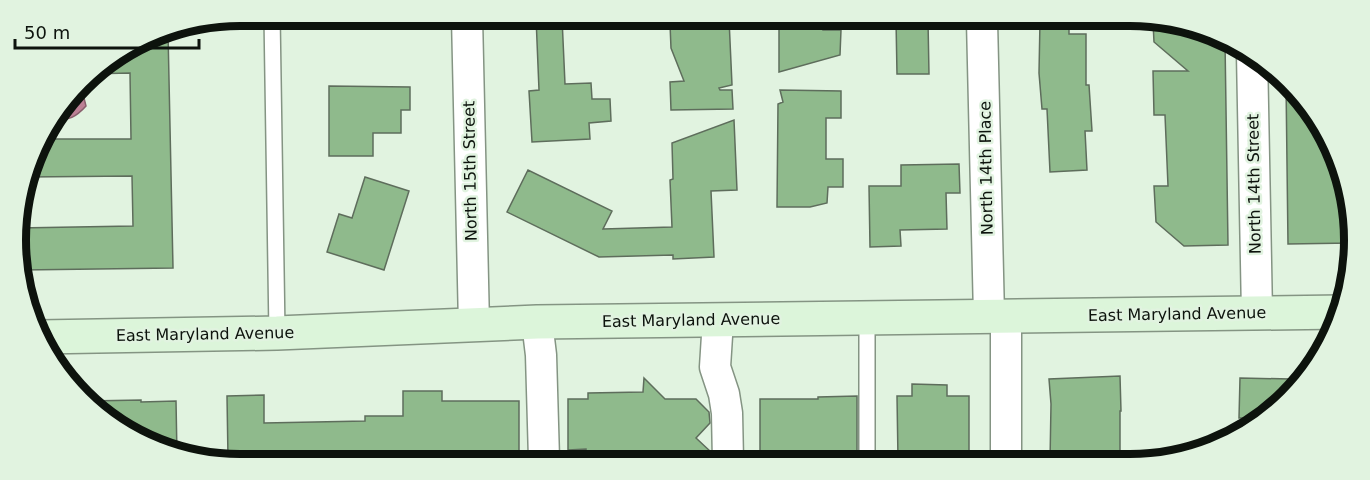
<svg xmlns="http://www.w3.org/2000/svg" width="1370" height="480" font-family="'DejaVu Sans',sans-serif">
<style>
.water{fill:#bc8095;stroke:#885f6c;stroke-width:1.5}
.building{fill:#8fba8c;stroke:#5e6d5c;stroke-width:1.5}
.lines{fill:none;stroke-linecap:round;stroke-linejoin:round}
.lane-casing{stroke:#849483;stroke-width:18}
.street-casing{stroke:#849483;stroke-width:33}
.secondary-casing{stroke:#849483;stroke-width:36}
.lane{stroke:#fff;stroke-width:15}
.street{stroke:#fff;stroke-width:30}
.secondary{stroke:#dcf5da;stroke-width:33}
.labels{text-anchor:middle;dominant-baseline:central;stroke-width:5;stroke-linejoin:round;paint-order:stroke}
.street-label{font-size:16px;fill:#0d130d;stroke:#e1f3e0}
.rim{fill:none;stroke:#0d130d;stroke-width:8}
</style>
<rect width="100%" height="100%" fill="#e1f3e0"/>
<path class="water" d="M74,94l10,4 2,8c-9,10 -18,16 -32,13z"/>
<path class="building" d="M536,17l26,1 3,66 26,-1 1,16h18l1,22 -22,2 1,16 -58,3 -3,-51 10,-1z
M685,19h44l3,66 -13,3 1,2h12l1,19 -62,1 -1,-28 14,-1 -13,-33 -1,-24z
M779,19l44,1v10h18l-1,25 -61,17z
M896,20l32,1 1,53h-32z
M1040,21l29,1v12h17v51h3l3,46h-7l2,39 -37,2 -3,-63h-5l-3,-36z
M1153,22l35,1 37,18 3,204 -44,1 -28,-24 -2,-36h14l-3,-71h-11l-1,-44h35l-34,-29z
M154,32h14l5,236 -152,2 -3,-42 115,-2 -1,-50 -105,1 12,-38h92l-1,-66 -41,1 2,-3z
M1286,83l39,44 28,83 -2,33 -63,1z
M329,86l81,1v23h-9v23h-28v23h-44z
M780,90l61,1v27h-15v41h17v28h-15l-1,16 -17,4h-33l1,-103 5,-2z
M734,120l3,70 -26,1 3,66 -41,2v-4l-74,2 -92,-45 21,-42 84,41 -9,18 69,-2 -2,-47 3,-1 -1,-36z
M959,164l1,29h-14l1,36 -47,1 1,16 -31,1 -1,-61h32v-21z
M365,177l44,14 -25,79 -57,-18 12,-38 13,4z
M1120,376l1,35h-1v52l-70,-1 1,-58 -2,-25z
M644,378l21,21h31l13,13 1,11 -14,15 15,14v8h-125v-11l-18,1v-51h20v-6l55,-1z
M1240,378l50,1v16l-11,14 -14,9h-26z
M912,384l35,1v11h22v62l-71,1 -1,-63h15z
M403,391h39v10h77v58h-120v-3h-55v2h-116l-1,-62 37,-1v28l101,-2v-5h38z
M857,396v65h-97v-62h58v-2z
M141,400v2l35,-1 1,54 -62,-28 -26,-26z"/>
<g class="lines">
<g class="lane-casing">
<path id="lane" d="M272,15l5,318
M867,318v143"/>
</g>
<g class="street-casing">
<path id="street" d="M467,17l7,308
M982,21l7,295
M1252,54l5,260
M1006,316v146
M718,320l-3,47 9,27 3,19 1,48
M537,322l4,33 3,104"/>
</g>
<g class="secondary-casing">
<path id="secondary" d="M40,337l237,-4 260,-11 805,-10"/>
</g>
<use href="#lane" class="lane"/>
<use href="#street" class="street"/>
<use href="#secondary" class="secondary"/>
</g>
<g class="labels">
<g class="street-label">
<text transform="translate(986 168) rotate(-91)">North 14th Place</text>
<text transform="translate(470 171) rotate(-91)">North 15th Street</text>
<text transform="translate(1254 184) rotate(-91)">North 14th Street</text>
<text transform="translate(1177 314) rotate(-1)">East Maryland Avenue</text>
<text transform="translate(691 320) rotate(-1)">East Maryland Avenue</text>
<text transform="translate(205 334) rotate(-1)">East Maryland Avenue</text>
</g>
</g>
<path d="M0 0H1370V480H0ZM240 26H1130A214 214 0 0 1 1344 240V240A214 214 0 0 1 1130 454H240A214 214 0 0 1 26 240V240A214 214 0 0 1 240 26Z" fill="#e1f3e0" fill-rule="evenodd"/>
<path class="rim" d="M240 26H1130A214 214 0 0 1 1344 240V240A214 214 0 0 1 1130 454H240A214 214 0 0 1 26 240V240A214 214 0 0 1 240 26Z"/>
<path d="M15 39v9h184v-9" fill="none" stroke="#0d130d" stroke-width="3"/>
<text x="24" y="39" font-size="18" fill="#0d130d" stroke="#e1f3e0" stroke-width="4.5" paint-order="stroke">50 m</text>
</svg>
